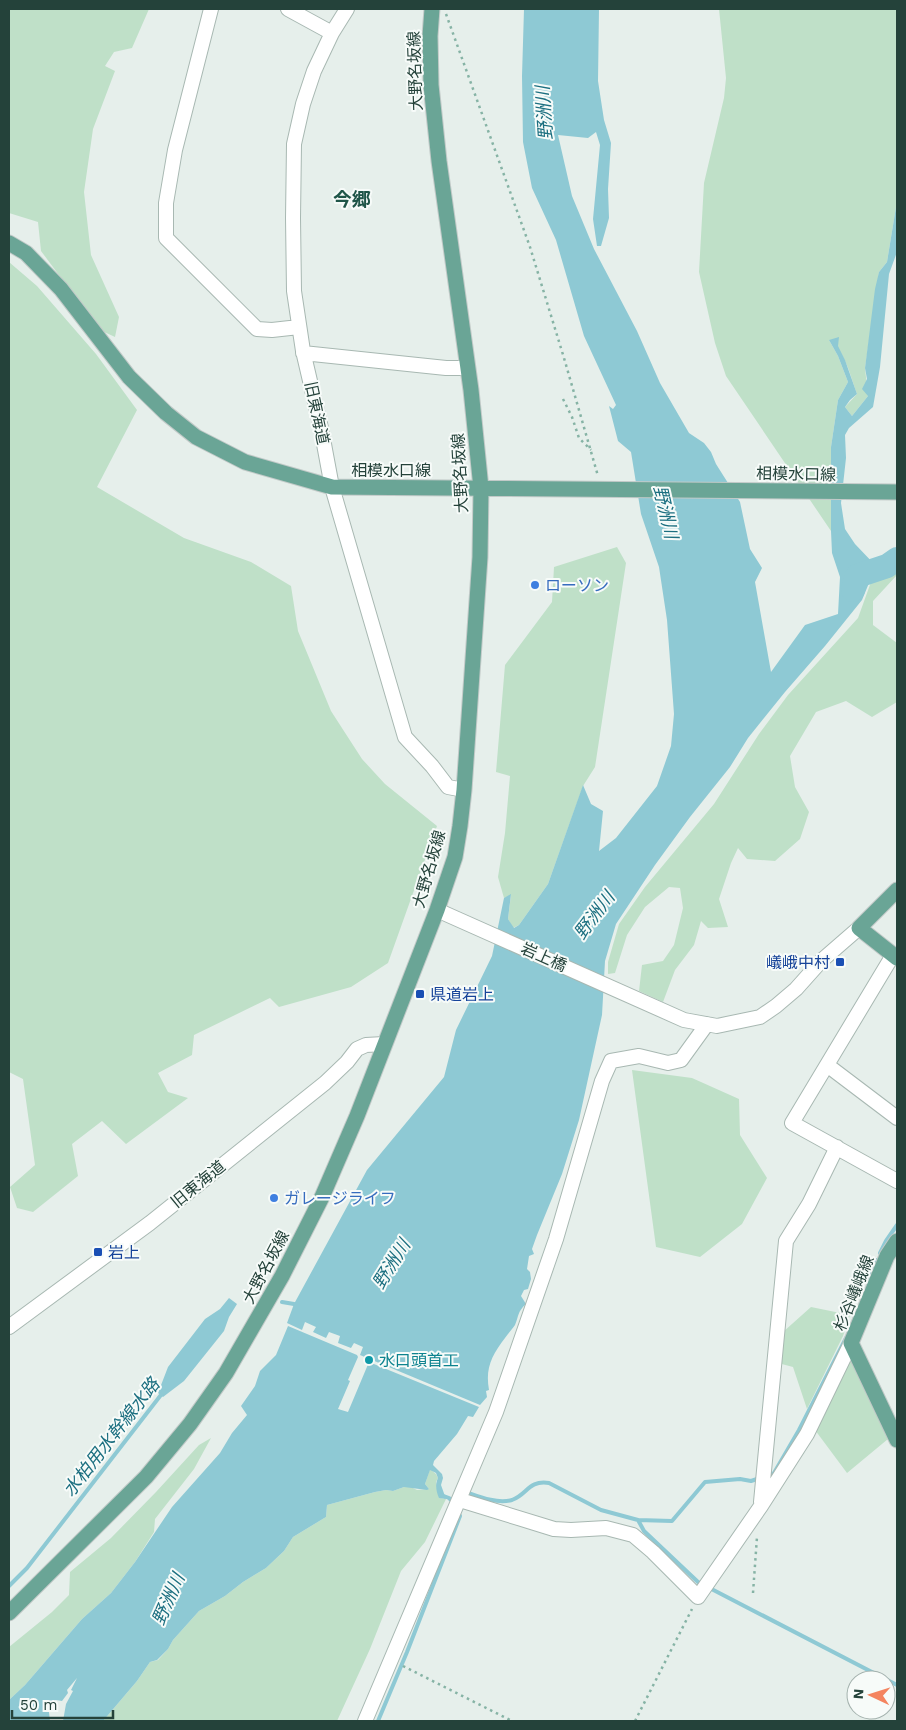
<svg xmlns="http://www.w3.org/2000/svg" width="906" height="1730" font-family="'Work Sans','Noto Sans JP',sans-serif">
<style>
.green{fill:#bfe0c8}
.water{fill:#8ec9d4}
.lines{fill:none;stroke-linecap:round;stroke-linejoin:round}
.stream{stroke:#8ec9d4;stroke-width:4}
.river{stroke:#8ec9d4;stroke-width:24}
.minor-casing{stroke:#a8b8b2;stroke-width:16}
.major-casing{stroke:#c2cac8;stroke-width:17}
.path{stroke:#86b3a5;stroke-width:2.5;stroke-dasharray:2.5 4;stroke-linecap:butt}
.minor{stroke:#fff;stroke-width:14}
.major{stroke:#6aa596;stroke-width:15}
.shop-dot{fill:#3f7fe0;stroke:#f7fbf9;stroke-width:2}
.transit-dot{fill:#1a4fb4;stroke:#f7fbf9;stroke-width:2}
.culture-dot{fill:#0f9aa8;stroke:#f7fbf9;stroke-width:2}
.labels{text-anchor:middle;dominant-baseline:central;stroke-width:4;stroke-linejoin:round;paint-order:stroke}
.street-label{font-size:16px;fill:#24423a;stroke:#f7fbf9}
.shop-label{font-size:16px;fill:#366cbe;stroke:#f7fbf9;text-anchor:start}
.transit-label{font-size:16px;fill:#164399;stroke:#f7fbf9;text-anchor:start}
.culture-label{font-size:16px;fill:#0d838f;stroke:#f7fbf9;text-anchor:start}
.water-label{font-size:18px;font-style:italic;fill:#1c6f80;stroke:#f7fbf9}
.quarter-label{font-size:19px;font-weight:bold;fill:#1f5548;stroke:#f7fbf9}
</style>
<rect width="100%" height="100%" fill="#e6efeb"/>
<path class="green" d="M9,9h140l-17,39 -18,4 -9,14 10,5 -22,58 -9,63 7,63 28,62 -4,20 -15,-7 -59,-79 -3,-29 -29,-9z
M719,9h178v192l-10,61 -8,10 -14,96 3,28 -16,20 -7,-9 12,-13c-7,-19 -11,-41 -28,-54l9,16 10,26 -10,18 -7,47v84l-105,-155 -11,-33 -16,-71 5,-89 20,-85 2,-20z
M9,262l28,24 59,68 41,56 -40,77 87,51 67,24 40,24 7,45 33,80 31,48 23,25 52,42 -49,137 -37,24 -72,20 -9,-9 -76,37 -2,20 -34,18 10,19 20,6 -62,46 -24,-23 -30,23 6,32 -45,36 -16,-4 -7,-21 25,-22 -12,-86 -14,-7z
M617,547l9,16 -31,204 -12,19 -35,98 -29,41 -6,3 -5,-9 3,-24 -7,3 -6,-21 7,-44 5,-57 -14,-4 9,-107 47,-63 2,-35z
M895,554l2,21 -24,26v24l24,18v59l-25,15 -26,-16 -30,11 -26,44 5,31 14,25 -9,27 -25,22 -28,-2 -9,-11 -7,15 -12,36 9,28 -20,1 -7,-7 -7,24 -19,25 -12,32 -24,-11 3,-26 21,-4 11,-16 9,-37 -3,-20 -11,-1 -24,20 -18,28 -12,38 -7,1v-12l11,-38 26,-37 69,-83 45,-70 29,-39 70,-77 22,-61z
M632,1070l60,8 47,21 1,36 27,43 -25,46 -42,33 -44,-10z
M811,1307l39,8 -7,21 -36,73 -14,-42 -15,-4 5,-31z
M851,1360l6,4 31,75 -41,34 -32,-43z
M211,1438l-17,31 -39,50 -1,13 -19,30 -24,31 -29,26 -57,66 -16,15v-53l43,-35 17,-17 1,-23 41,-34 45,-46 43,-47z
M430,1469l6,5 2,4 -2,4 4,16 6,1 -21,43 -24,29 -31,78 -33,72h-234l34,-40 13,-19 8,-2 10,-11 5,-9 26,-29 26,-15 18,-14 23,-14 18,-17 9,-14 33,-20 1,-12 48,-13 11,-2 7,1 11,-4 5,-1 8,4 12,-1 -4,-5z"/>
<path class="water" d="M524,9h75l-1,72 6,39 7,23 -3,46 1,29 -8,28h-4l-4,-27 7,-74 -4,-13 -8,6 -30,-3 14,61 22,53 43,82 23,52 29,50 15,10 7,9 5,12 24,38 10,47 12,19 -7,14 16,90 34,-47 33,-11 2,-37 -8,-24 -1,-22v-84l7,-47 10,-18 -10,-26 -9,-16 10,-3 -1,9 7,14 12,34 -7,6 -5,7 7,9 16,-20 -6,-7 5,-10 -2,-11 10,-79 4,-17 8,-10 10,-61v51l-8,22 -9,93 -7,40 -24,21 -4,7 1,23 -5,45 4,26 10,15 21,22 -14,34 -37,46 -40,46 -37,46 -18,29 -40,50 -35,48 -39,59 -11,37 -3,54 -23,105 -17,54 -25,61 -5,14 2,5 -5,2 -2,13 3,3 1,7 -3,10 -4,1 -3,6 5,8c-9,8 -7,12 -11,21 -3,4 -7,9 -10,13 -13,17 -20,30 -16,52l-3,1 1,6 -7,8 -120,-50 3,-8 -9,-4 -3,5 -13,-5 2,-7 -11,-4 -3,6 -13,-6 3,-5 -11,-5 -3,8 -15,-7 7,-19 73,-134 77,-93 12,-47 36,-74 12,-58 7,-4 -3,25 6,9 5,-3 29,-41 35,-99 8,19 12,7 -4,40 17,-13 41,-52 14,-40 3,-32 -7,-94 -8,-53 -18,-53 -10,-62 -13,-11 -9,-35 4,3 3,-4 -32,-69 -28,-96 -24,-52 -9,-46 -1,-66z
M229,1298l8,6 -8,13 -5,14 -40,50 -21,16 -5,-4 10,-26 37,-48 15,-10z
M288,1326l69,29 1,2 -10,23 2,1 -12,28 10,3 21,-50 110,45 -6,10 -5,-1 -11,18 -23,27 -1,4 9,9 1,4 -2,7 5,14 -7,-1c-3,-7 -4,-14 -1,-20l-2,-5 -6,-3 -5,14 4,5 -2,1 -23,-3 -11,4 -7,-1 -11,2 -48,13 -1,12 -33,20 -9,14 -18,17 -23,14 -18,14 -26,15 -26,29 -5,9 -11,11 -7,2 -13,19 -34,40h-40l3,-17 7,-13 -2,-1 6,-12 -10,12 1,3 -6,8 -6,-1 -8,4 2,17h-41v-21l16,-15 57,-66 29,-26 24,-31 37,-55 48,-54 12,-20 15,-18 -6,-9 14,-20 5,-15 16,-16z"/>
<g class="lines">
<path class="stream" d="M880,1253l6,-12 11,-16
M869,1281l8,-21
M282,1302l12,2
M766,1476l8,-3 25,-43 47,-92
M466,1492c14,5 31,12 46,8 16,-6 16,-20 37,-17l52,27 37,10 6,11 54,51 199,103
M441,1495l8,3 5,5
M638,1520l34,1 33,-39 35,-3 11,2 9,-3
M9,1586l18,-18 137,-177
M378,1721l29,-69 53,-136 -2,-4"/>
<path class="river" d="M853,590l4,-14 30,-10 10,-7"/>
<g class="minor-casing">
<path id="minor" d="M211,9l-36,141 -9,53v35l91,91 15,1 27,-3
M288,9l44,24
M347,9l-15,24 -18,38 -11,33 -9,40 -1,74 1,73 9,60 18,77 11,59 73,250 27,29 16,21 16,3
M303,353l143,15h22
M437,910l247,110 33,6 43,-9 16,-11 20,-17 25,-28 38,-33
M893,955l-101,168 105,58
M827,1065l70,53
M9,1327l141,-104 175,-140 22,-21 10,-13 9,-4 18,-1
M460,1500l94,29 17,1 35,-2 27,7 20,17 45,45 63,-91 46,-72 44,-91
M761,1502l25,-261 23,-37 28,-57
M365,1721l131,-309 60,-173 46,-158 9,-20 28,-5 29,7 13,-3 26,-36"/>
</g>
<g class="major-casing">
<path id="major" d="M9,243l17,10 35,36 68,88 37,36 30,24 49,25 87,25 565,5
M897,890l-38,38 38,30
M897,1241l-10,15 -36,87 46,97
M9,1613l137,-136 44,-53 36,-51 56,-97 40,-79 35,-81 80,-206 18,-53 5,-31 4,-36 16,-233 1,-69 -10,-98 -32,-229 -8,-76 -1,-49 2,-27"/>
</g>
<path class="path" d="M446,14l84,233 34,111 34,118
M563,399l9,18 7,21 12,12
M753,1593l4,-56
M403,1666l109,55
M635,1721l57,-112"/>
<use href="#minor" class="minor"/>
<use href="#major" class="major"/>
</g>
<g class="shop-dot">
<circle cx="535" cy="585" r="5"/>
<circle cx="274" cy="1198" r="5"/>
</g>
<g class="transit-dot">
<rect x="835" y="957" width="10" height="10" rx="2.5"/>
<rect x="415" y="989" width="10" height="10" rx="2.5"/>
<rect x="93" y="1247" width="10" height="10" rx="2.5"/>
</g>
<circle class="culture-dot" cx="369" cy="1360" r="5"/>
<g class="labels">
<g class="street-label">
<text transform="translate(415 71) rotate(-92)">大野名坂線</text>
<text transform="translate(317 413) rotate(78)">旧東海道</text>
<text x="391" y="470">相模水口線</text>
<text transform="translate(460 473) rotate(-93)">大野名坂線</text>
<text transform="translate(796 474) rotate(1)">相模水口線</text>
<text transform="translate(429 869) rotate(-74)">大野名坂線</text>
<text transform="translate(544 957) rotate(24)">岩上橋</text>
<text transform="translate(198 1184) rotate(-39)">旧東海道</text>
<text transform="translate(266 1267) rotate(-62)">大野名坂線</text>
<text transform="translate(854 1293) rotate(-68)">杉谷嶬峨線</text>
</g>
<g class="shop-label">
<text x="545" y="585">ローソン</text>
<text x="284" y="1198">ガレージライフ</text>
</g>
<g class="transit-label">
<text x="830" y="962" text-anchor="end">嶬峨中村</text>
<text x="430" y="994">県道岩上</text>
<text x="108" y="1252">岩上</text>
</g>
<g class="culture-label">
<text x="379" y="1360">水口頭首工</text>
</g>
<g class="water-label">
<text transform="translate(544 113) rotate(-94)">野洲川</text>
<text transform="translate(666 512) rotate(77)">野洲川</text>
<text transform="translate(594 915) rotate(-53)">野洲川</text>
<text transform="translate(391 1264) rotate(-58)">野洲川</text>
<text transform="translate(111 1437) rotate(-52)">水柏用水幹線水路</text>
<text transform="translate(168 1599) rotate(-66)">野洲川</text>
</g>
<g class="quarter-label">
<text x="352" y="199">今郷</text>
</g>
</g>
<rect width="906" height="1730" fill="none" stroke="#24423a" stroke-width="20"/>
<g transform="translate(871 1695) rotate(274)"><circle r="24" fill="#f7fbf9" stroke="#a3b1ad"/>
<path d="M0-4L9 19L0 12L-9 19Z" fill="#f4845f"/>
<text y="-8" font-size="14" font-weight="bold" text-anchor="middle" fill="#24423a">N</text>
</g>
<path d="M12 1710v8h101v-8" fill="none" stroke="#24423a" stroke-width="2.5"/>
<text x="20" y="1710" font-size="15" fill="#24423a" stroke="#f7fbf9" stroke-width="4" paint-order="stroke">50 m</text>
</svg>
